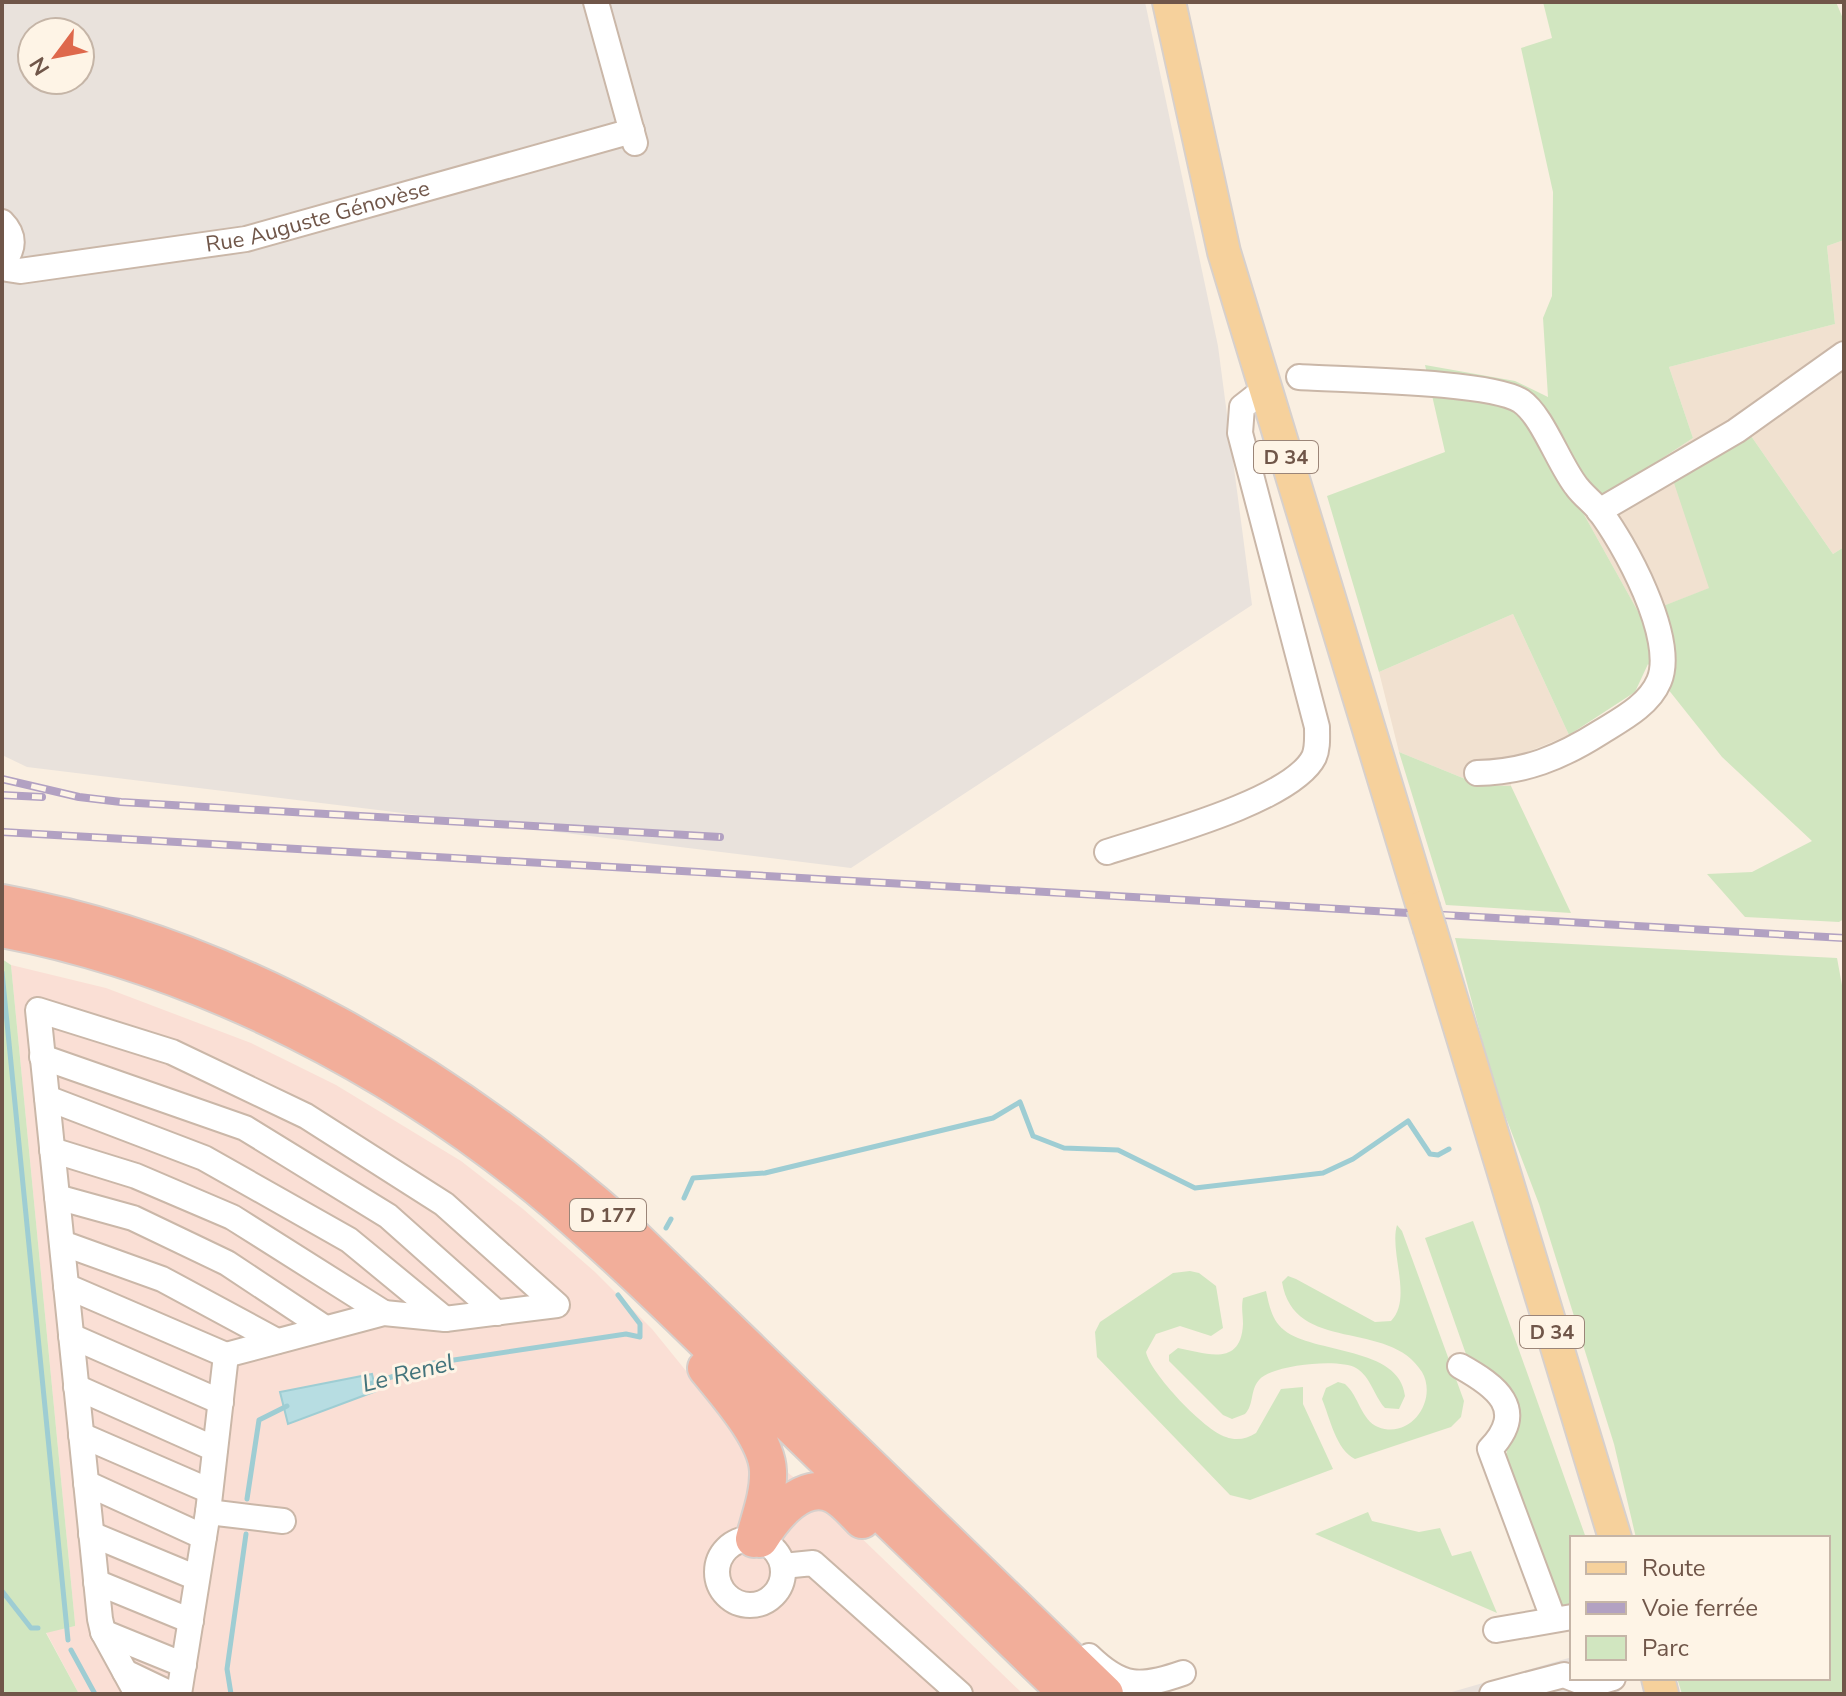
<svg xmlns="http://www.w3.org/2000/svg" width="1846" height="1696" font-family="'Nunito Sans',sans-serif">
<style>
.residential{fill:#f1e1d0}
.commercial{fill:#fadfd5}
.industrial{fill:#e9e2dc;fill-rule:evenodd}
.green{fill:#d1e6c0}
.water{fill:#b7dde2;stroke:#9ecdd3;stroke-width:2}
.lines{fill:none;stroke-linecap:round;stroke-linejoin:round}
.stream{stroke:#9ecdd3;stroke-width:5}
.minor-casing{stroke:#cab7a8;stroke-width:28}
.major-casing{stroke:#d7d0cc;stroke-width:36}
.highway-casing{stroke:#d7d0cc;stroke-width:40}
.minor{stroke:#fff;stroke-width:24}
.major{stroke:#f6d19c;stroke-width:32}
.highway{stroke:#f2ae9a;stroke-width:36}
.rail-casing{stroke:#b2a1c2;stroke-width:8}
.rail{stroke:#fef4e6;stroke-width:5;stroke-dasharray:15;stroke-linecap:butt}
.major-bridge-casing{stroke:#d7d0cc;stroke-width:36;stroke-linecap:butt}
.major-bridge{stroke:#f6d19c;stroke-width:32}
.labels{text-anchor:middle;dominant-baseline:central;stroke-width:6;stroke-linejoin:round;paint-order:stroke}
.shield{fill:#fef4e6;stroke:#9b8578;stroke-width:2}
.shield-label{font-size:20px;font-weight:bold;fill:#705649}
.street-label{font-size:22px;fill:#705649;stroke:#fef4e6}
.water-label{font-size:24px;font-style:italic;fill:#42737b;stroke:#fef4e6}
</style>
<rect width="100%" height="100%" fill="#faefe1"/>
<path class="residential" d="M1844,240v307l-11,7 -84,-121 -75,47 36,108 -70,27 -58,-104 111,-73 -24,-71 166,-43 -8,-78z
M1513,614l56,121 -56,23 -2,28 -31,-1 -81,-33 -20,-80z"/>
<path class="commercial" d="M11,965l95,23 145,55 85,42 125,76 62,48 72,63 57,57 82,101 87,69 202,195h-944l-33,-62 29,-6v-3z"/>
<path class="industrial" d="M2,2h1143l73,344 34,259 -401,263 -824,-101 -25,-12zM32,32h48v48h-48z
M1572,1657v21h42l6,16h-175z"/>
<path class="green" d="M1543,2h293l8,19v219l-17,6 8,78 -166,43 24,71 -111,73 58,104 69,-27 -36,-108 76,-47 84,121 11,-7v372l-5,3 -94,-5 -38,-43 45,-2 60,-31 -90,-84 -74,-93 -13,28 -66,43 -56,-121 -134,58 -52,-176 118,-44 -20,-87 90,16 33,16 -5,-79 9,-22 1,-104 -32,-144 31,-10z
M1399,752l81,33 31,1 60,127 -125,-8z
M1455,938l382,20 7,38v698h-162l-5,-16h151v-140h-192l-22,-94 -75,-240 -44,-115z
M2,959l9,6 64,658v3l-29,7 33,61h-77z
M1473,1221l113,317h-14v71l-15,-4 -55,-148 5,-4 -2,-15 3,-10 -41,-71 -42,-119z
M1397,1225l5,6 62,170 -3,16 -10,10 -96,32c-19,-9 -25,-41 -33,-60l4,-11 12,-6 7,2c14,12 16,36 33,43 33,13 60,-27 44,-55 -33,-54 -128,-17 -140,-90l6,-6 8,3 79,43 16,-1c22,-22 -2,-69 6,-96z
M1190,1271l9,2 17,13 7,42 -12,8 -31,-10 -24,8 -10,18c4,21 59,79 80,85 10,4 21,2 30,-4l25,-44 22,-2v17l30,65 -83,31 -20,-5 -133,-138 -2,-25 5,-10 73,-49z
M1266,1291c3,14 6,30 18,39 29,24 116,16 121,66l-6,13 -14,-1c-11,-12 -14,-31 -29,-40 -17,-10 -85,-3 -97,12 -9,10 -5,25 -14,34l-13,5 -9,-4 -54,-54v-6l9,-7c27,5 63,20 65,-24 0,-9 -2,-17 0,-26z
M1368,1512l4,9 47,11 21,-4 12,28 19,-5 26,62 -182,-79z"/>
<path class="water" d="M372,1374l4,17 -88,33 -8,-32z"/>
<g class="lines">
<path class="stream" d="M2,972l66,668
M684,1198l9,-20 72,-5 228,-55 27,-16 13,34 31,12 54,2 77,38 128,-15 30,-14 55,-38 22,33 8,1 11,-6
M666,1228l5,-9
M370,1384l64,-21 192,-29 14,3v-13l-22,-29
M247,1499l12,-79 28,-14
M2,1591l29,37h7
M71,1650l24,44
M231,1694l-4,-25 19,-135"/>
<g class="minor-casing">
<g id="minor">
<path d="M596,2l39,141"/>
<path d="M2,222c13,13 13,27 0,41"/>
<path id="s1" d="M2,263l5,6 13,2 226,-32 386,-108"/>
<path d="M1299,377c43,3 191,4 222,24 22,15 38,64 56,86 6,8 14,14 21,22 26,33 79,130 61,172 -10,24 -37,38 -58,51 -41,26 -76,40 -124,41"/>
<path d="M1599,511l137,-80 108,-77"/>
<path d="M1107,852c46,-15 185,-51 207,-95 4,-9 3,-20 3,-30l-77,-294 2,-26 23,-18"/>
<path d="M42,1057l203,71 143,88 109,97"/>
<path d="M47,1098l157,60 145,82 96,79"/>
<path d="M52,1150l84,26 96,41 152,96"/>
<path d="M57,1197l76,21 94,45 98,65"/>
<path d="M62,1243l100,36 115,62"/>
<path d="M66,1286l160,69"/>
<path d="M71,1336l150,66"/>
<path d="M1460,1366c36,20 68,43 30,83l63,169"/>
<path d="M76,1387l139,62"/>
<path d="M81,1435l129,56"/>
<path d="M86,1483l118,54"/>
<path d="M208,1512l75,9"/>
<path d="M91,1534l106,44"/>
<circle cx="750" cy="1572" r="33"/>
<path d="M783,1566l30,-3 147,131"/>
<path d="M96,1582l95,39"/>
<path d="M1496,1630l76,-13"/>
<path d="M103,1632l81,33"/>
<path d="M1089,1656c33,32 51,32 94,17"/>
<path d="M125,1672l46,22"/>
<path d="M137,1694l-34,-62 -3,-13 -62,-609 134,42 134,64 138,88 113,101 -112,14 -61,-6 -158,42 -18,157 -29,182"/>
<path d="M1492,1694l72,-19 25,10 24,-7"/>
</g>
</g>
<g class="major-casing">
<path id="major" d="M1169,2l55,250 199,655
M1430,929l185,609
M1658,1678l4,16"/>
</g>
<g class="highway-casing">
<path id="highway" d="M2,903c236,43 448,172 625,328l478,463
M2,929c200,38 399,142 553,273 78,67 151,140 224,212 96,93 193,187 289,280
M706,1368c20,25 61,70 62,103 1,22 -8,46 -14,68
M760,1539c14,-23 43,-60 74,-44 10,5 20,17 28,25"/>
</g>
<use href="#minor" class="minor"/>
<use href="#major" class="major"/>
<use href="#highway" class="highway"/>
<g class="rail-casing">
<path id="rail" d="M2,779l77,18 42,5 599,35
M2,795l40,2
M2,832l1842,106"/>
</g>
<use href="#rail" class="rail"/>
<g class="major-bridge-casing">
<path id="major-bridge" d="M1423,907l7,22"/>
</g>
<use href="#major-bridge" class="major-bridge"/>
</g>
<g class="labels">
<g class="shield">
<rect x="1254" y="441" width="64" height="32" rx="6"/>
<rect x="570" y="1199" width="76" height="32" rx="6"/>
<rect x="1520" y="1316" width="64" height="32" rx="6"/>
</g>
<g class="shield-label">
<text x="1286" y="457">D 34</text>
<text x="608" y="1215">D 177</text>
<text x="1552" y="1332">D 34</text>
</g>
<g class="street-label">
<text stroke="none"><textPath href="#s1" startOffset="324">Rue Auguste Génovèse</textPath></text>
</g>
<g class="water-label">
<text transform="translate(408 1373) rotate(-14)">Le Renel</text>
</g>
</g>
<rect width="1846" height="1696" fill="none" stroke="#705649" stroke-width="8"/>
<rect x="1570" y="1536" width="260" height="144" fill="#fef4e6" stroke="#c5b5a7" stroke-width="2"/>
<rect x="1586" y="1562" width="40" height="12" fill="#f6d19c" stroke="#c5b5a7" stroke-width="2"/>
<text x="1642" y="1576" font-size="24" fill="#705649">Route</text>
<rect x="1586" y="1602" width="40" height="12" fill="#b2a1c2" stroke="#c5b5a7" stroke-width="2"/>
<text x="1642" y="1616" font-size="24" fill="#705649">Voie ferrée</text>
<rect x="1586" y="1636" width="40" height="24" fill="#d1e6c0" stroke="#c5b5a7" stroke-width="2"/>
<text x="1642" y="1656" font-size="24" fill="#705649">Parc</text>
<g transform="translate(56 56) rotate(238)"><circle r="38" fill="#fef4e6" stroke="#c5b5a7" stroke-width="2"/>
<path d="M0-6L14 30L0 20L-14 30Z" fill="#de684c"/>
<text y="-12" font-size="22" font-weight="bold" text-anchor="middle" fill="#705649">N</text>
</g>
</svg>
